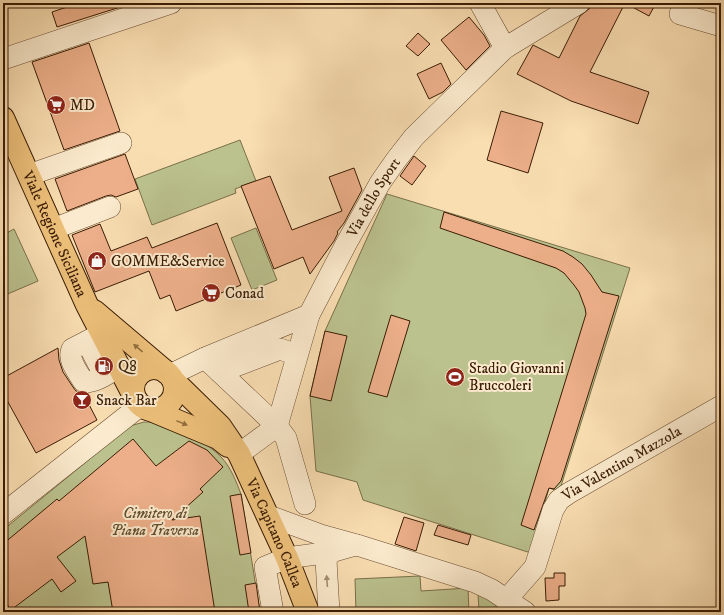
<svg xmlns="http://www.w3.org/2000/svg" width="724" height="615" font-family="'IM FELL DW Pica',serif">
<style>
.green{fill:#bbc28e;stroke:#7a6f49}
.building{fill:#ecaf89;stroke:#3a1c04}
.lines{fill:none;stroke-linecap:round;stroke-linejoin:round}
.minor-casing{stroke:#6a4c30;stroke-width:22}
.major-casing{stroke:#3a1c04;stroke-width:24}
.minor{stroke:#fbeacd;stroke-width:21}
.major{stroke:#ecbf79;stroke-width:22}
.oneway{fill:#936e3e}
.oneway2{fill:#a48d73}
.labels{text-anchor:middle;dominant-baseline:central;stroke-width:4;stroke-linejoin:round;paint-order:stroke}
.poi-label{font-size:15px;fill:#3a1c04;stroke:#fbeacd;text-anchor:start}
.street-label{font-size:15px;fill:#3a1c04;stroke:#fbeacd}
.park-label{font-size:15px;font-style:italic;fill:#614e2d;stroke:#fbeacd}
</style>
<rect width="100%" height="100%" fill="#f9deb2"/>
<filter id="stains"><feTurbulence type="fractalNoise" baseFrequency=".005" numOctaves="4"/><feColorMatrix values="0 0 0 0 .2 0 0 0 0 .09 0 0 0 0 .02 0 0 0 .5 -.17"/></filter>
<radialGradient id="worn" r=".72"><stop offset=".6" stop-color="#630" stop-opacity="0"/><stop offset="1" stop-color="#630" stop-opacity=".3"/></radialGradient>
<path class="green" d="M240,140l16,41 -21,8 1,4 -84,32 -17,-46z
M387,194l243,74 -69,218 -6,4 -6,-2 -18,65 -168,-53 -6,-18 -41,-11 -6,-75 15,-65z
M256,228l21,52 -25,10 -21,-52z
M14,229l24,52 -35,15v-61z
M144,422c22,-1 63,19 78,36 9,10 14,23 19,36l19,118h-257v-82l127,-104z
M420,576l1,15 47,-3 1,24h-113l-1,-33z
M478,593l28,19h-27z"/>
<path class="building" d="M79,3h54l-76,24 -5,-15z
M591,3h65l-7,13 -24,-13 -35,69 59,20 -11,32 -67,-23 -54,-27 16,-29 26,13 21,-42 9,-7z
M469,17l15,18 6,11 -24,24 -25,-30z
M418,33l12,11 -12,12 -12,-10z
M89,43l31,88 -56,19 -32,-88z
M441,63l10,21 -8,8 -14,7 -12,-25z
M501,111l42,12 -15,50 -41,-13z
M125,154l13,35 -22,8 -5,-2 -5,1 -39,15 -12,-32z
M414,156l12,10 -14,19 -12,-9z
M354,168l8,22 -18,33 -7,9 1,1 -4,8 -24,33 -7,-17 -29,12 -33,-83 29,-10 22,54 50,-19 -13,-34z
M444,212l119,39 10,6 9,7 9,11 11,17 17,4 -58,185 -7,8 -5,-1 -15,42 -13,-5 65,-211 -1,-6 -6,-16 -5,-7 -10,-12 -8,-5 -116,-40z
M217,223l24,62 -65,26 -6,-16 -10,4 -11,-28 -54,21 -23,-57 28,-11 11,27 36,-14 5,11z
M391,315l19,6 -23,76 -19,-5z
M325,331l22,5 -16,65 -21,-5z
M58,348l1,12 4,12 10,15 3,4 7,2 14,27 -61,33 -33,-60v-15z
M133,439l23,27 33,-25 18,9 16,17 -23,22 3,3 -31,28 28,-4 15,96h-102l-5,-30 -15,2 -8,-48 -28,21 19,24 -15,11 -9,-13 -41,31 -8,-11v-55l54,-45 2,2z
M241,494l10,59 -11,2 -10,-59z
M404,517l20,6 -8,28 -21,-7z
M438,525l33,10 -3,10 -34,-10z
M554,573h11v13h-6v14l-13,1 -1,-23h9z
M256,583l4,29h-11l-4,-27z"/>
<g class="lines">
<g class="minor-casing">
<g id="minor">
<path d="M480,3l25,45"/>
<path d="M684,3l-4,11 41,12"/>
<path d="M3,59l168,-56"/>
<path d="M29,175l92,-32"/>
<path d="M53,229l57,-22"/>
<path d="M101,334l-29,15c-5,11 6,23 11,32 10,4 27,-9 36,-14"/>
<path d="M87,342l17,33"/>
<path d="M205,358l72,68 9,12 19,66"/>
<path d="M220,372l60,-23 17,6"/>
<path d="M170,375l35,-17 104,-43"/>
<path id="s1" d="M239,454l38,-28 32,-111 37,-71 34,-61 16,-23 18,-23 91,-89 74,-45"/>
<path d="M3,514l138,-109"/>
<path d="M269,516l52,19 36,10 118,37 17,8 33,22"/>
<path id="s2" d="M506,600l29,-33 18,-57 6,-10 10,-7 152,-87"/>
<path d="M273,612l-8,-45 22,-9 44,-6 25,-7"/>
<path d="M329,612l-3,-52 5,-8"/>
</g>
</g>
<g class="major-casing">
<g id="major">
<path id="s3" d="M3,118l84,187 49,95"/>
<path d="M94,311l73,62"/>
<circle cx="154" cy="389" r="21"/>
<path id="s4" d="M173,380l47,46 19,28 48,104 21,54"/>
<path d="M146,408l72,30 10,8"/>
</g>
</g>
<use href="#minor" class="minor"/>
<use href="#major" class="major"/>
</g>
<defs><path id="oneway-solid" d="M-6-.8H1V-3.2L6.5 0L1 3.2V.8H-6Z"/></defs>
<g class="oneway">
<use href="#oneway-solid" transform="translate(138 348) rotate(-140)"/>
<use href="#oneway-solid" transform="translate(182 423) rotate(22)"/>
</g>
<use class="oneway2" href="#oneway-solid" transform="translate(327 581) rotate(-94)"/>
<defs>
<g id="supermarket-disc" transform="scale(1)"><circle r="9.5" fill="#8f2418" stroke="#fbeacd"/><path d="M-6-5.5h2.5l.6 2H6L4.5 2H-2.5L-4.4-4H-6ZM-1.5 3.2a1.3 1.3 0 1 0 .1 0ZM3 3.2a1.3 1.3 0 1 0 .1 0Z" fill="#fff"/></g>
<g id="shop-disc" transform="scale(1)"><circle r="9.5" fill="#8f2418" stroke="#fbeacd"/><path d="M-5-2.5h2.3a2.7 3.5 0 0 1 5.4 0H5L5.5 6h-11ZM-1.5-2.5h3a1.5 2.3 0 0 0-3 0Z" fill="#fff"/></g>
<g id="fuel-disc" transform="scale(1)"><circle r="9.5" fill="#8f2418" stroke="#fbeacd"/><path d="M-5.5-6h7V0h2V4h1.3V-2.5L3-4.5l.8-.8L6-3V5H2.5V1h-1V6h-7ZM-4.2-4.7v3.2H.2V-4.7Z" fill="#fff"/></g>
<g id="stadium-disc" transform="scale(1)"><circle r="9.5" fill="#8f2418" stroke="#fbeacd"/><path d="M0-5a6.5 5 0 1 0 0 10a6.5 5 0 1 0 0-10ZM-3.5-1.8h7v3.6h-7Z" fill="#fff"/></g>
<g id="bar-disc" transform="scale(1)"><circle r="9.5" fill="#8f2418" stroke="#fbeacd"/><path d="M-6-5H6L.8 .8V4.5H3.5V6h-7V4.5H-.8V.8Z" fill="#fff"/></g>
</defs>
<g fill-rule="evenodd">
<use href="#supermarket-disc" x="56" y="105"/>
<use href="#shop-disc" x="97" y="261"/>
<use href="#supermarket-disc" x="211" y="293"/>
<use href="#fuel-disc" x="104" y="366"/>
<use href="#stadium-disc" x="455" y="377"/>
<use href="#bar-disc" x="82" y="400"/>
</g>
<g class="labels">
<g class="poi-label">
<text x="70" y="105">MD</text>
<text x="111" y="261">GOMME&amp;Service</text>
<text x="225" y="293">Conad</text>
<text x="118" y="366">Q8</text>
<text x="469" y="368">Stadio Giovanni<tspan x="469" dy="17">Bruccoleri</tspan></text>
<text x="96" y="400">Snack Bar</text>
</g>
<g class="street-label">
<text stroke="none"><textPath href="#s1" startOffset="297">Via dello Sport</textPath></text>
<text stroke="none"><textPath href="#s3" startOffset="127">Viale Regione Siciliana</textPath></text>
<text stroke="none"><textPath href="#s2" startOffset="188">Via Valentino Mazzola</textPath></text>
<text stroke="none"><textPath href="#s4" startOffset="186">Via Capitano Callea</textPath></text>
</g>
<g class="park-label">
<text x="155" y="513">Cimitero di<tspan x="155" dy="17">Piana Traversa</tspan></text>
</g>
</g>
<rect width="724" height="615" fill="none" stroke="#f9deb2" stroke-width="16"/>
<rect x="4" y="4" width="716" height="607" fill="none" stroke="#3a1c04" stroke-width="2"/>
<rect x="8" y="8" width="708" height="599" fill="none" stroke="#3a1c04"/>
<rect width="100%" height="100%" filter="url(#stains)"/>
<rect width="100%" height="100%" fill="url(#worn)"/>
</svg>
